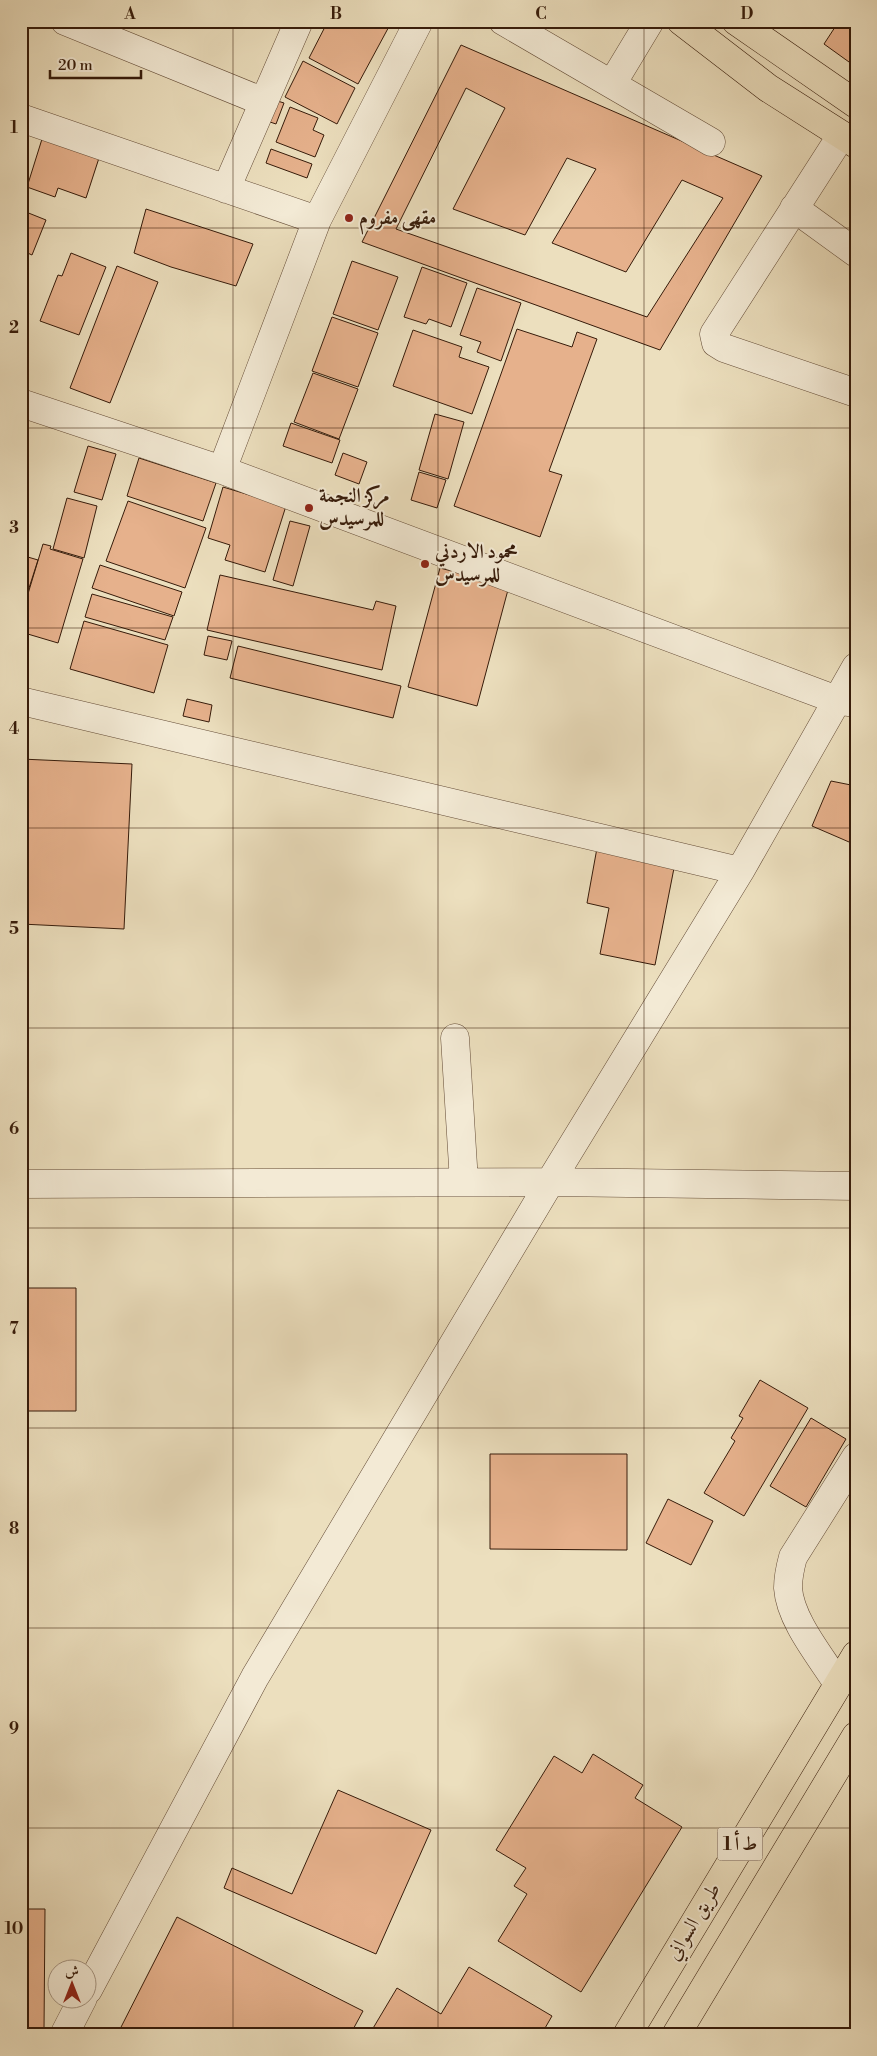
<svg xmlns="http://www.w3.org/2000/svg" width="877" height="2056" font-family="'Libre Bodoni',Amiri,serif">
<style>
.building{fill:#e6b18c;stroke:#361b0a;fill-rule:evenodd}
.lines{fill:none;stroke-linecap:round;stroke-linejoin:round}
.minor-casing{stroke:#644c37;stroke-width:29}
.highway-casing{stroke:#361b0a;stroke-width:29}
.minor{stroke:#f3ead5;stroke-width:28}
.highway{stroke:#ecdfbe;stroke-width:28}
.grid{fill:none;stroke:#361b0a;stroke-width:1;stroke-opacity:0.55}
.poi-dot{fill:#8f2418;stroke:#f3ead5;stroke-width:2}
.labels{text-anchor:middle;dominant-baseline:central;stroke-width:4;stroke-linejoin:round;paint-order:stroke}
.shield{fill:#f3ead5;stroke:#6f5947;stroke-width:1}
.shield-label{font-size:19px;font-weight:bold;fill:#361b0a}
.poi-label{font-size:20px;font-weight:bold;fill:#361b0a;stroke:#f3ead5;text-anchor:start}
.street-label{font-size:20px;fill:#361b0a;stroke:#f3ead5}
.neatline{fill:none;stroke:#361b0a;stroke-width:2}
.grid-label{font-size:16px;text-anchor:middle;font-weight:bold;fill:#361b0a}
</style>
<rect width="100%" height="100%" fill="#ecdfbe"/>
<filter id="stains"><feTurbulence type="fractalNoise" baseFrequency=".004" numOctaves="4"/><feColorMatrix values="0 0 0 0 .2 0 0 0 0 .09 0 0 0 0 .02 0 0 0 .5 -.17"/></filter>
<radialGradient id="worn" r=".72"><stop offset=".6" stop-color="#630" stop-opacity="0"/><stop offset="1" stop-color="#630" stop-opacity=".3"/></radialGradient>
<path class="building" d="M328,21h64l-34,63 -49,-26z
M839,21h17v46l-32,-23z
M461,45l301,131 -102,174 -298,-108zM466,88l39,20 -52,101 72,26 42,-77 29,11 -44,74 74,29 56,-92 41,18 -76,119 -251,-88z
M303,61l52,27 -18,36 -52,-27z
M268,98l16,5 -8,21 -15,-5z
M290,107l28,11 -5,12 11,5 -9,22 -39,-15z
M42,139l57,19 -13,40 -28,-10 -3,9 -28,-10z
M271,149l41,15 -5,14 -41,-15z
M146,209l107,35 -17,42 -65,-19 -37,-14z
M21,210l25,10 -14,35 -11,-5z
M71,253l35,14 -27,68 -39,-14 18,-46 4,1z
M352,261l46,16 -20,53 -45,-16z
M117,266l41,16 -48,121 -40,-15z
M422,267l45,16 -16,44 -22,-8 -3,5 -22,-7z
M477,288l44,15 -20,58 -24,-9 4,-10 -21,-7z
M332,317l46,16 -20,54 -46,-16z
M517,329l55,18 5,-15 20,7 -48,132 13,4 -22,62 -86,-31z
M413,330l49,17 -3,10 30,10 -17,47 -79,-28z
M313,373l45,16 -19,50 -45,-17z
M435,414l29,8 -16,57 -29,-9z
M291,423l49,17 -8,23 -49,-17z
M88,446l28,8 -14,46 -28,-8z
M343,453l24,9 -8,22 -24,-9z
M139,458l77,25 -13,38 -76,-25z
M419,472l27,8 -9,28 -26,-8z
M223,487l63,19 -21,66 -40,-12 5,-15 -22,-7z
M67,498l30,8 -13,52 -31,-9z
M128,501l78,27 -21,60 -79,-27z
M290,521l20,5 -17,60 -20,-6z
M43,544l8,2 -1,3 33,10 -25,84 -37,-11v-15z
M21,555l17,5 -17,53z
M100,565l82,27 -8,24 -82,-28z
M440,568l69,18 -32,120 -69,-19z
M220,575l153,35 3,-9 20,5 -14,64 -175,-40z
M92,594l81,23 -8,23 -80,-23z
M84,621l84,24 -14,48 -84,-24z
M208,636l24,5 -5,19 -23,-5z
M238,646l163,40 -8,32 -163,-40z
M187,699l25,6 -3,17 -26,-6z
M21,759l111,5 -8,165 -103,-5z
M831,781l25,5v59l-44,-19z
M597,848l78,15 -20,102 -55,-11 9,-46 -22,-5z
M21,1216h3v79h-3z
M25,1288h51v123h-51z
M760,1380l48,28 -64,108 -40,-23 31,-52 -4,-3 12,-20 -4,-2z
M811,1418l35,21 -40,68 -36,-21z
M490,1454h137v96l-137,-1z
M668,1499l45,22 -22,44 -45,-22z
M593,1754l50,31 -8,13 47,29 -101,165 -83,-51 29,-47 -13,-8 12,-18 -30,-18 58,-94 28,17z
M338,1790l93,40 -55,124 -152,-66 8,-20 60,26z
M21,1909h24l-1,121h-23z
M177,1917l186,94 -13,24h-233z
M469,1967l83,49 -11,19h-172l28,-47 44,26z"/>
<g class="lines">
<g class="minor-casing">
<path id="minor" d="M65,21l199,81
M503,21l208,121
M612,84l38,-63
M21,118l296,102
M841,136l-127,198 2,9 8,5 132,45
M226,189l73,-168
M794,208l62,45
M21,403l201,67 615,230 17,3
M222,470l95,-250 102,-199
M21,701l719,170
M455,1038l9,144
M21,1184l529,-2 306,4
M838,1684c-17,-27 -48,-64 -50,-96 0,-11 2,-20 5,-31l63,-100
M88,1990l167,-313 295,-495 190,-311 116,-204
M64,2035l19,-37"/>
</g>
<g class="highway-casing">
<path id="highway" d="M681,21l87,67 88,56
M736,21l120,83
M627,2035l229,-380
M676,2035l180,-299"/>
</g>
<use href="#minor" class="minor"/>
<use href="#highway" class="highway"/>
</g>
<path class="grid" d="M233,21v2014M438,21v2014M644,21v2014M21,228h835M21,428h835M21,628h835M21,828h835M21,1028h835M21,1228h835M21,1428h835M21,1628h835M21,1828h835"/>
<g class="poi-dot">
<circle cx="349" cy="218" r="5"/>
<circle cx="309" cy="508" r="5"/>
<circle cx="425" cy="564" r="5"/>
</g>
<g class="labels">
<rect class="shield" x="717.5" y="1827.5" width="45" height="33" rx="4"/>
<g class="shield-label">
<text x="740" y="1844">ط أ 1</text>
</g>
<g class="poi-label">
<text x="359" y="218">مقهى مفروم</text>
<text x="319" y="496">مركز النجمة<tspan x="319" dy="23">للمرسيدس</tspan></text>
<text x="435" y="552">محمود الاردني<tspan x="435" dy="23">للمرسيدس</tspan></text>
</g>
<g class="street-label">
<text transform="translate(694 1922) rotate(-59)">طريق السواني</text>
</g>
</g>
<rect width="877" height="2056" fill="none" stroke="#ecdfbe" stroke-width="55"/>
<g transform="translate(72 1984)"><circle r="24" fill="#f3ead5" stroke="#a79784"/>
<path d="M0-4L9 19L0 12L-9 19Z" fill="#8f2418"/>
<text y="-8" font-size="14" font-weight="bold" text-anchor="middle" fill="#361b0a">ش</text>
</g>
<path d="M50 70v8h91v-8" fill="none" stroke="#361b0a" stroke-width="2.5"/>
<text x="58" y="70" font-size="15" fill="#361b0a" stroke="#f3ead5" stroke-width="4" paint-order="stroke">20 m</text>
<rect x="28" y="28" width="822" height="2000" class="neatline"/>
<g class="grid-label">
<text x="130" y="19">A</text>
<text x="336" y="19">B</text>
<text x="541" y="19">C</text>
<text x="747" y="19">D</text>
<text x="14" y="133">1</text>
<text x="14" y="333">2</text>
<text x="14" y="533">3</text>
<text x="14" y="734">4</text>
<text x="14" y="934">5</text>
<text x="14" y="1134">6</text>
<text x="14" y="1334">7</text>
<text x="14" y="1534">8</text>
<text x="14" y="1734">9</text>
<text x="14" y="1934">10</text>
</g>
<rect width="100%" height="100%" filter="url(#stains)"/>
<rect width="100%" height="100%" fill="url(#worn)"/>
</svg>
